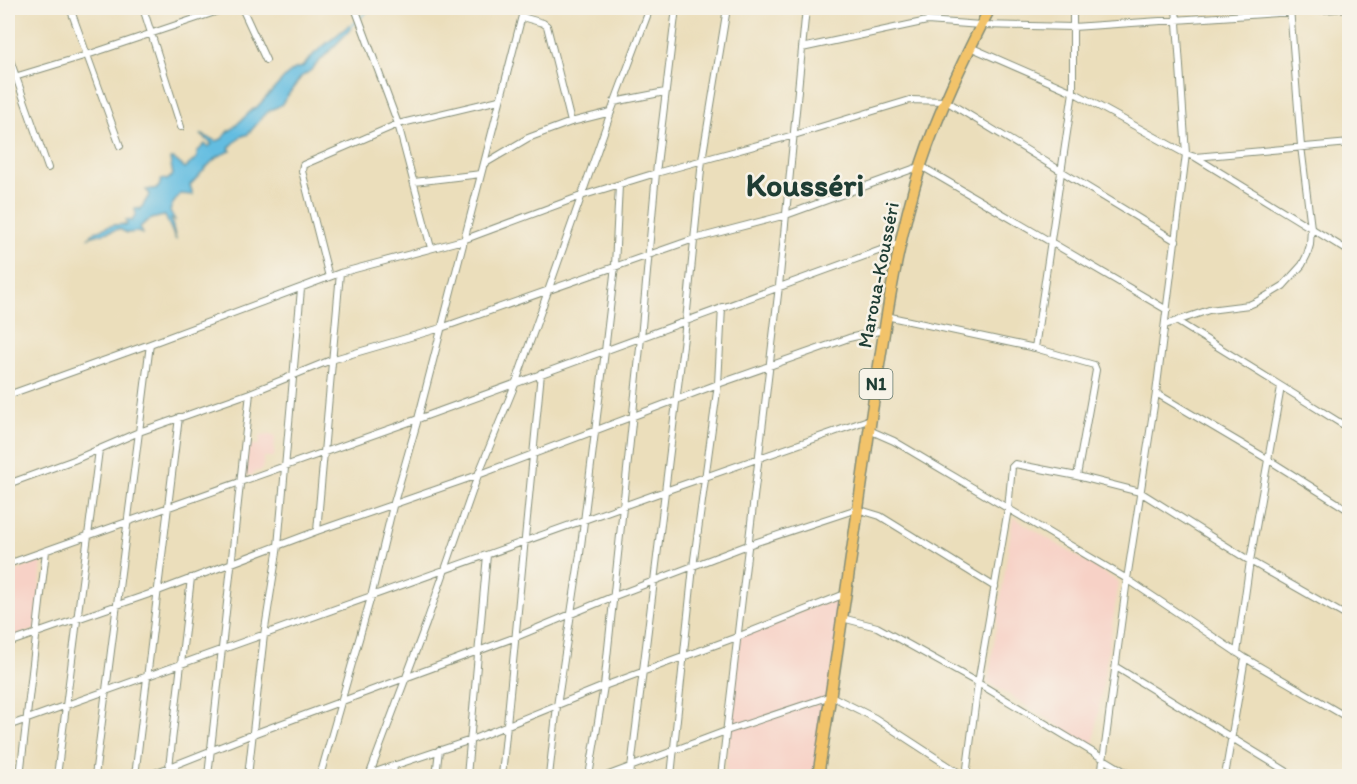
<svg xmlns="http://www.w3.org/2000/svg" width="1357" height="784" font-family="Itim,sans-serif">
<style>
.built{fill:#f7d1c6}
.water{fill:#63bde1;stroke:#417d8a;stroke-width:1.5}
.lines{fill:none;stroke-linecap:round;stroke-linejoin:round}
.stream{stroke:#63bde1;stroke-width:1.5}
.minor-casing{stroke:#858e78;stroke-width:8}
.trunk-casing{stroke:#858e78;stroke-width:13}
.minor{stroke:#fff;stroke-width:6}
.trunk{stroke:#f2c36a;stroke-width:10}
.labels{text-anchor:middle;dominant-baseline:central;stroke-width:5;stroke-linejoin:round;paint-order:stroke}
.shield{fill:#f7f3e8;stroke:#60746a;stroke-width:1.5}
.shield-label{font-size:18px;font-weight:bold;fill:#1f3d34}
.street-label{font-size:20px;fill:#1f3d34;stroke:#f7f3e8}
.town-label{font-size:32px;font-weight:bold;fill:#1f3d34;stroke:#f7f3e8}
</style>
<rect width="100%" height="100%" fill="#f7f3e8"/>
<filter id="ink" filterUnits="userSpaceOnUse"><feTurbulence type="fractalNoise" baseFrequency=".0167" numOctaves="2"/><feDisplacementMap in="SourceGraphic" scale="12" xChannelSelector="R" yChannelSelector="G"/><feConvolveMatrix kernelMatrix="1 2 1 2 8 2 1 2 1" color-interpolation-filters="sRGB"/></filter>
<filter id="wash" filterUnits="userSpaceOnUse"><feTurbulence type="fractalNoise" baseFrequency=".008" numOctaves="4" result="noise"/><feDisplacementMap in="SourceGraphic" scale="24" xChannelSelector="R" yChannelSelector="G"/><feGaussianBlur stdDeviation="1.35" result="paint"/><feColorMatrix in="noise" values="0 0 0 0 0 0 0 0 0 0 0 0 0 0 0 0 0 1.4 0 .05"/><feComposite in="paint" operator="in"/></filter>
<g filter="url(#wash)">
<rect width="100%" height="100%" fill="#ebdebb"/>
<path class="built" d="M260,435h15l-1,22h-10l-2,13 -8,2 -1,3h-8l2,-30h12z
M1013,517l106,65 -26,165 -105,-65z
M42,560l-5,69 -29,9v-63z
M843,596l-28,180h-90l14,-141z"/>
<path class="water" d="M348,26l3,1v2l-41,42 -9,6 -20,28 -14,7 -19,22 -8,3 -11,11 2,3c-18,4 -28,22 -41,34l3,10 -13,-1 -8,11 -2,6 5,9 -4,-1 5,21 -11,-24c-11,2 -17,3 -25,11l3,7 -6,-2 -10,1 -8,-4 -30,8c9,-9 26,-14 38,-12l-1,-5 6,1 4,-7 -1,-5 3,-1 2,2 10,-16 -4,-4 12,-2 4,-9 5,1 6,-5 -3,-16h4l11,9 12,-10v-6l8,-8 3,3 4,-3 -12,-10 16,7 6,-2 6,-8 3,-1 21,-20 5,-3 30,-32 8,-6 7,-2 13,-14z"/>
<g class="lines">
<path class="stream" d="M360,18l8,-7
M349,28l8,-7"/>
</g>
</g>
<g filter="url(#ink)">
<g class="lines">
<g class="minor-casing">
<path id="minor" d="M70,8l50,138
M143,8l38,119
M242,8l24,52
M355,8l43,116 33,124
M522,17l21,6 4,3 24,96
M970,47l103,45 113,62 9,3 155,-14
M802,48l125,-27 54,4 92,2 277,-19
M8,54l40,114
M8,79l79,-24 140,-47
M614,102l51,-10
M1195,157l155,95
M484,164l44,-26 43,-16 40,-10
M414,182l67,-8
M329,277l-27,-106 1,-6 95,-41 101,-24
M886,316l149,32 59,17 2,5 -19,106
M1178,322l172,107
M1165,325l44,-15 40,-5 9,-4 25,-15 19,-21 5,-10 3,-10 1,-17 -10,-82 -11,-138
M1035,348l38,-256v-84
M1156,393l113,67 81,51
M8,395l142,-51
M869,430l25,11 233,138 118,79 105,61
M8,484l66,-24 65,-28 11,-88 190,-71
M317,531l23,-258 123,-33 118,-44 75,-23 138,-38 116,-35 36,1 230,140
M8,564l410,-145 482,-176
M842,618l35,9 101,56 154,93
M8,643l150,-52 159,-60 161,-56 240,-91 131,-46 34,-8
M1237,653l13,-92 31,-174
M1116,667l178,109
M8,726l657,-235 206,-72
M20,776l26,-225
M57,776l42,-326
M95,776l44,-344 111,-39 81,-33 110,-32 253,-89 92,-24 135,-49 246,144
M135,776l44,-359
M147,776l106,-42 263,-97 96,-40 136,-52 109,-36 23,7 115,71
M168,776l23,-198
M208,776l42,-383
M248,776l16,-141 14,-89 23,-257
M320,776l51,-179 22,-91 25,-87 106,-411
M363,776l108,-36 133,-54 133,-49 108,-43
M369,776l57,-152 52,-149 38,-93 95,-270 39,-104
M393,776l1,-11
M436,776l3,-26
M467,776l20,-221
M502,776l39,-403
M549,776l8,-70 23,-152 25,-203 10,-85 4,-81
M589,776l15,-90 37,-348 15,-165 20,-165
M606,776l120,-45 105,-35 44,22 89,58
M630,776l56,-455 16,-161 25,-152
M671,776l22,-209 25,-183 4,-77
M721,776l58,-490 27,-278
M966,776l12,-93 30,-174 4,-42 3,-3 62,12 63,16 110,69 100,57
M1101,776l26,-197 29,-186 30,-239 -10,-146
M1225,776l20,-118"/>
</g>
<g class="trunk-casing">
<path id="trunk" d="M818,776c19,-119 36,-238 53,-358 13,-85 24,-171 50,-253 18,-55 43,-106 69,-157"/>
</g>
<use href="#minor" class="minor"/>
<use href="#trunk" class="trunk"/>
</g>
</g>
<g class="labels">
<rect class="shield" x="859.5" y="369" width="33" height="30" rx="4.5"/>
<g class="shield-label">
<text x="876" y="384">N1</text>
</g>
<g class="street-label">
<text transform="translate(878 275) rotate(-79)">Maroua-Kousséri</text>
</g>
<g class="town-label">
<text x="805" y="185">Kousséri</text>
</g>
</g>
<rect width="1357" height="784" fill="none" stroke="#f7f3e8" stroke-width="30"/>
</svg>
